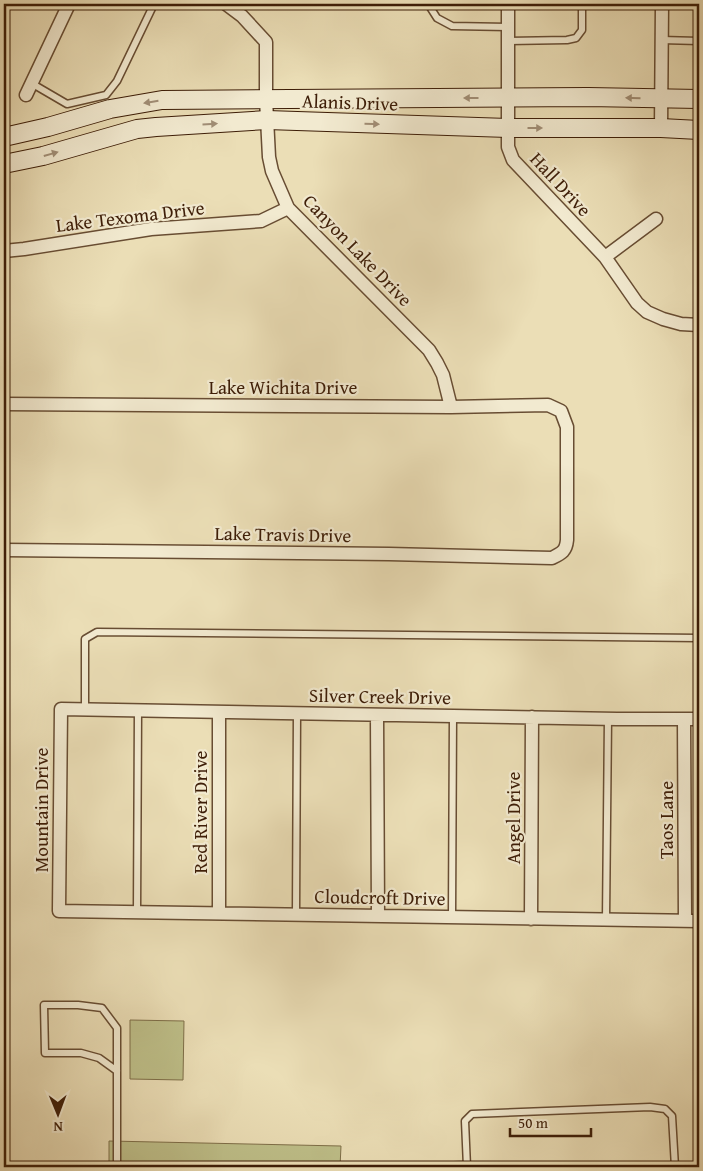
<svg xmlns="http://www.w3.org/2000/svg" width="703" height="1171" font-family="'Gentium Book Plus',serif">
<style>
.green{fill:#bebf89;stroke:#7e6e48}
.lines{fill:none;stroke-linecap:round;stroke-linejoin:round}
.service-casing{stroke:#684d33;stroke-width:9}
.minor-casing{stroke:#684d33;stroke-width:15}
.secondary-casing{stroke:#3d1d07;stroke-width:20}
.service{stroke:#f2ead0;stroke-width:6}
.minor{stroke:#f2ead0;stroke-width:12}
.secondary{stroke:#f2ead0;stroke-width:18}
.oneway{fill:#a18e76}
.labels{text-anchor:middle;dominant-baseline:central;stroke-width:4.5;stroke-linejoin:round;paint-order:stroke}
.street-label{font-size:19px;fill:#3d1d07;stroke:#f2ead0}
</style>
<rect width="100%" height="100%" fill="#ebdeb6"/>
<filter id="stains"><feTurbulence type="fractalNoise" baseFrequency=".004" numOctaves="4"/><feColorMatrix values="0 0 0 0 .2 0 0 0 0 .09 0 0 0 0 .02 0 0 0 .5 -.17"/></filter>
<radialGradient id="worn" r=".72"><stop offset=".6" stop-color="#630" stop-opacity="0"/><stop offset="1" stop-color="#630" stop-opacity=".3"/></radialGradient>
<path class="green" d="M130,1020l54,1 -1,59 -53,-1z
M109,1141l232,5 -1,21h-231z"/>
<g class="lines">
<g class="service-casing">
<path id="service" d="M430,4v3l7,11 15,8 56,1
M661,40l38,1
M508,41l59,-1 9,-2 6,-8v-26
M31,83l36,21 39,-9 11,-14 37,-77
M85,709v-70l12,-7 602,6
M137,912l1,-202
M296,915l1,-202
M452,917l1,-201
M606,920l2,-202
M117,1071l-18,-13 -18,-5h-36l-1,-48h34l24,3 15,20v139
M414,1167l53,-2
M467,1167l-2,-46 7,-7 178,-7 15,2 7,7 3,51"/>
</g>
<g class="minor-casing">
<path id="minor" d="M226,4l16,12 24,26v57l3,58 3,14 16,37 141,142 8,13 6,12 8,32
M508,4v143l5,13 92,97 32,46 10,9 16,7 18,5 18,1
M26,95l43,-91
M661,128l1,-124
M4,251l20,-2 127,-20 110,-8 27,-13
M605,257l51,-38
M4,404l447,3 97,-2 13,6 6,16v113c-1,11 -5,13 -15,18l-163,-4 -385,-4
M219,712v201
M377,715l1,201
M684,719l1,202
M699,719h-82l-556,-10 -2,202 640,10
M531,919l1,-202"/>
</g>
<g class="secondary-casing">
<path id="secondary" d="M4,137l44,-10 62,-18 52,-9 426,-3 111,2
M4,164l39,-8 94,-27 19,-2 111,-7 241,8h153l38,2"/>
</g>
<use href="#service" class="service"/>
<use href="#minor" class="minor"/>
<use href="#secondary" class="secondary"/>
</g>
<defs><path id="oneway-solid" d="M-6-.8H1V-3.2L6.5 0L1 3.2V.8H-6Z" transform="scale(1.25)"/></defs>
<g class="oneway">
<use href="#oneway-solid" transform="translate(471 98) rotate(180)"/>
<use href="#oneway-solid" transform="translate(633 98) rotate(-179)"/>
<use href="#oneway-solid" transform="translate(151 102) rotate(171)"/>
<use href="#oneway-solid" transform="translate(210 124) rotate(-3)"/>
<use href="#oneway-solid" transform="translate(372 124) rotate(2)"/>
<use href="#oneway-solid" transform="translate(535 128)"/>
<use href="#oneway-solid" transform="translate(51 154) rotate(-16)"/>
</g>
<g class="labels">
<g class="street-label">
<text transform="translate(350 102) rotate(2)">Alanis Drive</text>
<text transform="translate(561 184) rotate(47)">Hall Drive</text>
<text transform="translate(130 216) rotate(-7)">Lake Texoma Drive</text>
<text transform="translate(358 250) rotate(46)">Canyon Lake Drive</text>
<text x="283" y="387">Lake Wichita Drive</text>
<text transform="translate(283 534) rotate(1)">Lake Travis Drive</text>
<text transform="translate(380 696) rotate(1)">Silver Creek Drive</text>
<text transform="translate(41 810) rotate(-90)">Mountain Drive</text>
<text transform="translate(200 812) rotate(-90)">Red River Drive</text>
<text transform="translate(513 818) rotate(-90)">Angel Drive</text>
<text transform="translate(666 820) rotate(-90)">Taos Lane</text>
<text transform="translate(380 897) rotate(1)">Cloudcroft Drive</text>
</g>
</g>
<rect width="703" height="1171" fill="none" stroke="#ebdeb6" stroke-width="20"/>
<rect x="5" y="5" width="693" height="1161" fill="none" stroke="#3d1d07" stroke-width="2.5"/>
<rect x="10" y="10" width="683" height="1151" fill="none" stroke="#3d1d07"/>
<g transform="translate(58 1114) rotate(179)" stroke="#f2ead0" stroke-width="4" paint-order="stroke">
<path d="M0-4L9 19L0 12L-9 19Z" fill="#3d1d07"/>
<text y="-8" font-size="14" font-weight="bold" text-anchor="middle" fill="#3d1d07">N</text>
</g>
<path d="M510 1128v8h81v-8" fill="none" stroke="#3d1d07" stroke-width="2.5"/>
<text x="518" y="1128" font-size="15" fill="#3d1d07" stroke="#f2ead0" stroke-width="4" paint-order="stroke">50 m</text>
<rect width="100%" height="100%" filter="url(#stains)"/>
<rect width="100%" height="100%" fill="url(#worn)"/>
</svg>
